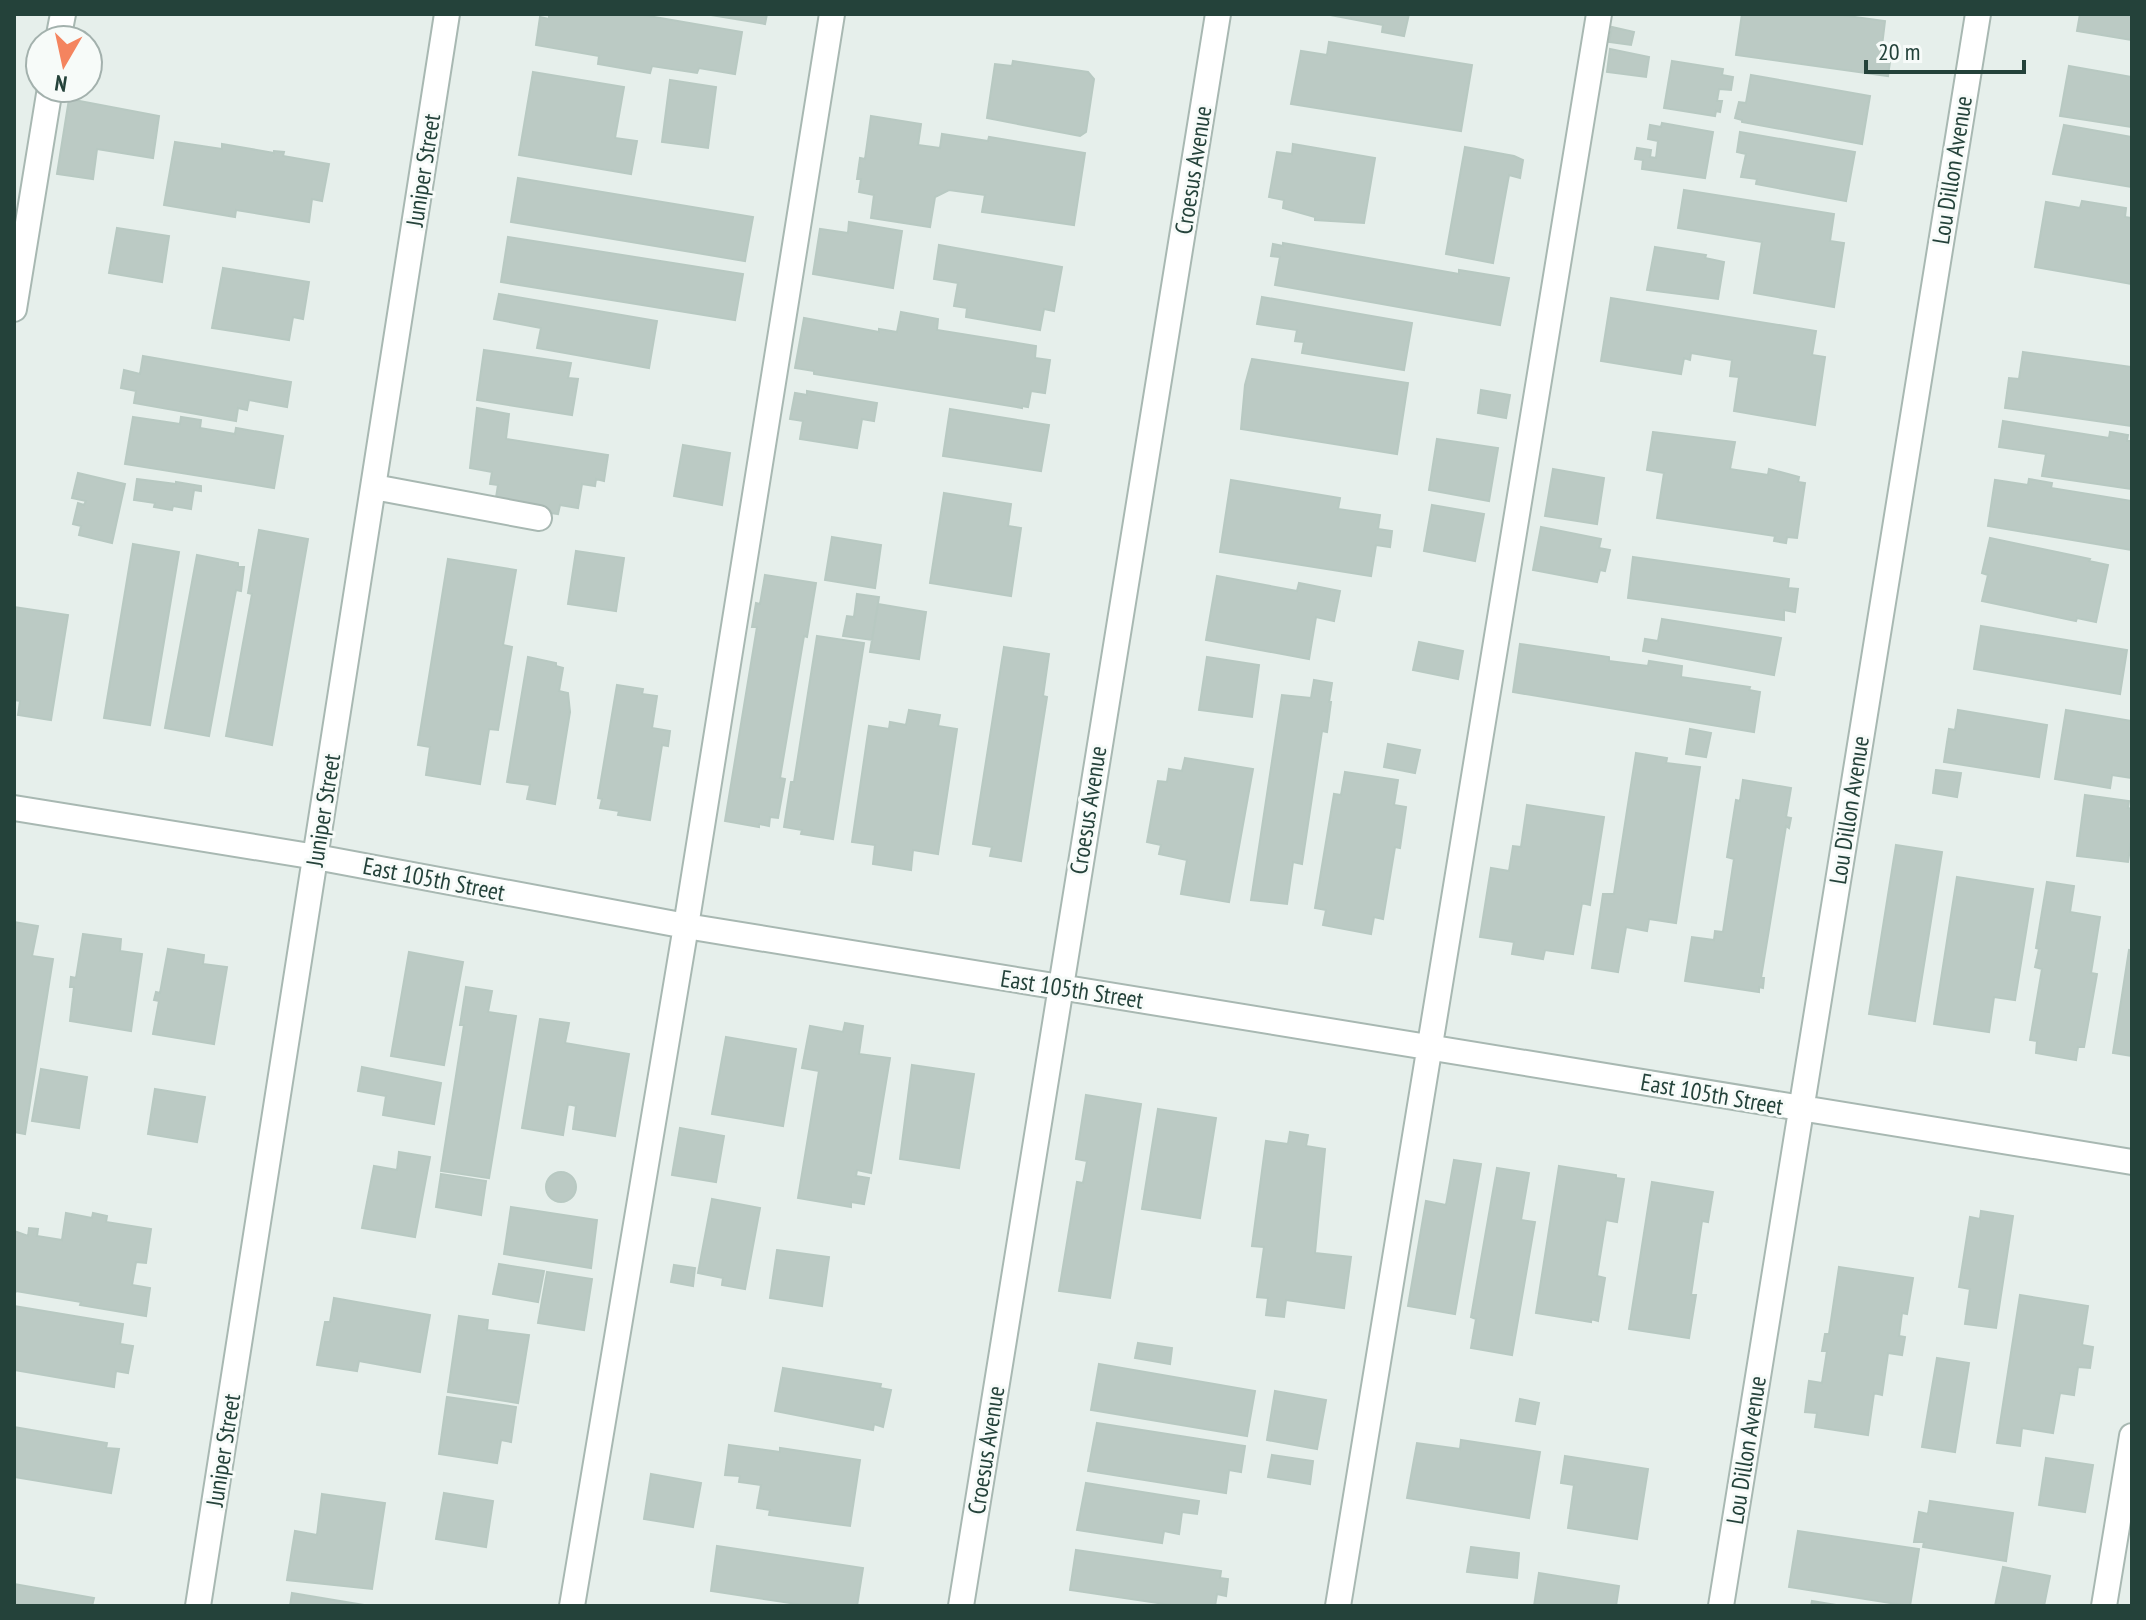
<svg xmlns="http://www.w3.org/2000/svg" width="2146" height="1620" font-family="'PT Sans Narrow',sans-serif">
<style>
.building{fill:#bbcac4;stroke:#b8c9c2;stroke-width:2}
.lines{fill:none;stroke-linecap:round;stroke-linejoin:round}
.minor-casing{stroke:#a8b8b2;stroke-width:28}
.minor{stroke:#fff;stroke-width:24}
.labels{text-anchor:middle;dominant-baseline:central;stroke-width:6;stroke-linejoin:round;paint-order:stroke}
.street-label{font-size:24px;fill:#24423a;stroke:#f7fbf9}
</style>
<rect width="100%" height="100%" fill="#e6efeb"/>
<path class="building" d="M549,14h88l105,18 -7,42 -36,-6 -2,5 -45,-7 -2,7 -52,-9 1,-8 -63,-11 4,-28 9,2z
M705,14h62l-2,10z
M1325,14h84l-5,22 -22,-4 1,-7z
M1742,14h91l52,7 -3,25 10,1 -4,29 -152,-21z
M2080,14h52v26l-55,-9z
M1612,27l22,5 -3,13 -22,-3z
M1329,42l143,23 -11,66 -170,-27 10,-53 26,4z
M1610,49l39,8 -3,20 -39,-5z
M1013,61l75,11 6,7 -8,53 -6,4 -93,-18 8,-54 17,2z
M1672,61l51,8 -1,6 11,2 -2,13 -12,-1 -2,12h5l-2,11 -4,-1 -1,5 -51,-8z
M2069,66l63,11v50l-72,-11z
M533,72l91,15 -9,51 22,3 -6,33 -112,-19z
M1751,75l119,21 -8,48 -120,-22v-2l-7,-2 4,-16 7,1z
M670,80l46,7 -8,61 -46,-6z
M69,99l90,17 -6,42 -56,-9 -4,30 -36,-5z
M871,116l50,8 -3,21 22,3 2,-14 46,7 1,-4 96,16 -11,72 -92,-13 3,-17 -36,-5 -14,7 -5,30 -59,-9 3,-23 -15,-3 2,-13h-4l3,-21 5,1z
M1662,123l51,9 -8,46 -63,-9 1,-9 -8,-1 2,-11 14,2 -1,7 6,1 2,-17 -10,-2 2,-14 11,2z
M2064,125l68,12v50l-79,-13z
M1740,132l115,20 -9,49 -90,-17 1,-5 -16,-2 5,-23 -9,-2z
M175,142l47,7v-5l52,9v-2l10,1 -1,4 46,8 -7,37 -10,-2 -3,23 -73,-12 -1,7 -71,-12z
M1293,144l82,14 -11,65 -49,-3v-3l-32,-9 1,-8 -15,-3 8,-45 15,2z
M1465,147l49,9 9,4 -3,18 -11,-3 -16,88 -47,-9z
M518,178l235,39 -8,44 -234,-39z
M1684,190l150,24 -4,27 14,2 -10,64 -80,-14 8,-51 -84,-14z
M2082,201l44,7 -1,9 7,1v66l-97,-17 11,-65 34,6z
M849,222l53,9 -9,57 -80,-14 7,-45 28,4z
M117,228l52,8 -7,46 -53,-9z
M508,237l235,37 -8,46 -234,-38z
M1283,243l176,31v-4l50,8 -9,47 -225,-40 5,-28 -9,-1 2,-12 10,2z
M939,245l123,22 -8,44 -10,-2 -4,21 -74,-13 1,-9 -13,-2 4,-23 -24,-4z
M1655,247l51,8 -1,3 19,4 -6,37 -71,-9z
M223,268l86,14 -6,37 -10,-2 -4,23 -77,-12z
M499,294l158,27 -8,47 -112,-20 4,-20 -47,-9z
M1262,297l150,26 -8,47 -102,-17 2,-11 -9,-1 2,-11 -40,-6z
M1611,298l205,33 -4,24 13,2 -10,68 -81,-14 5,-34 -9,-1 2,-16 -41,-7 -1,7 -6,-2 -3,16 -80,-13z
M901,312l37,7 -1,11 99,16 -1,12 15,2 -5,33 -14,-2 -3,16 -6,-1v2l-208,-34v-3l-19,-3 9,-50 75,14v-3l18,3z
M484,350l87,13 -3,15 10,1 -6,36 -95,-15z
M2023,352l109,15v59l-127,-18 4,-30 10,1z
M143,356l148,26 -4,25 -38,-7 -2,10 -9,-2 -2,13 -102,-18 2,-12 -15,-3 3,-18 16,4z
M1252,359l156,24 -11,71 -156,-25 4,-44z
M1481,390l29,5 -4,23 -28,-5z
M807,391l70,12 -3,18 -12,-2 -5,29 -57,-9 3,-18 -13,-2 5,-26 12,2z
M477,408l32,6 -3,25 102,16 -4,26 -8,-2 -1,7 -13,-2 -4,24 -18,-3 -2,9 -63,-10 3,-19 -8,-1 2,-12 -22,-4z
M950,409l99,16 -8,46 -98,-15z
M133,417l47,7 1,-7 20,3 -1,8 35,6 1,-6 47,8 -9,52 -149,-24z
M2003,421l106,17 1,-6 18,3 -1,6h5v48l-90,-13 4,-22 -47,-7z
M1653,432l82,10 -5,27 38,6 1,-6 30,8 -1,5 7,1 -8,55 -10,-1 -1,6 -12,-2 1,-5 -118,-18 7,-45 -17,-3z
M1437,439l61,9 -9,53 -60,-11z
M683,445l47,8 -8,52 -48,-9z
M1553,469l51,9 -7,46 -52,-8z
M78,473l47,11 -13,59 -33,-8 2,-9 -8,-2 5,-21 6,2 2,-4 -14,-3z
M137,479l39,5v-2l25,4v5l-7,-1 -3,19 -18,-3 -1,4 -18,-3 1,-4 -21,-3z
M2029,479l23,4 -1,5 81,13v49l-144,-24 7,-46 33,5z
M1231,480l109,18 -2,11 42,6 -2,14 14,2 -2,16 -14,-2 -5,31 -151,-24z
M944,493l67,11 -3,22 13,2 -10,68 -81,-13z
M1432,505l52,9 -9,47 -51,-10z
M1541,527l60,12 -2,9 11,2 -5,21 -5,-1 -3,12 -64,-12z
M259,530l49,9 -36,206 -46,-9 26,-142 -4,-1z
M832,537l49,8 -6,43 -50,-8z
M1990,538l100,21 -1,2 19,4 -12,57 -19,-4 -1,3 -94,-20 6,-26 -6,-2z
M133,544l46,8 -29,173 -46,-7z
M576,551l48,7 -8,53 -48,-7z
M197,555l41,8v4h6l-3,24 -5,-1 -27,146 -44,-8z
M1633,557l156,22 -1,9 10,1 -3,23 -11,-2v10l-156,-22z
M448,559l68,11 -13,75 9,2 -14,83 -9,-1 -9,55 -54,-9 4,-28 -12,-2z
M765,575l51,8 -9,54 -3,-1 -24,142 5,1 -7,39 -8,-1 -1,9 -10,-2v3l-34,-6 32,-194h-5l4,-24 4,1z
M1217,576l80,15 2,-8 41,8 -6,30 -18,-4 -7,42 -103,-19z
M857,594l22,3 -7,43 -29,-4 4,-20 7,1z
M878,604l48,8 -7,47 -49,-7z
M14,607l54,8 -17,105 -33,-5 2,-14 -6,-1z
M1662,619l119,19 -7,37 -131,-24 2,-12 13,2z
M1981,626l146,24 -7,44 -146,-25z
M817,636l47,7 -31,196 -32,-5 1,-4 -18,-3 7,-45h3z
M1419,642l44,9 -5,28 -45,-9z
M1520,644l89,13v4l39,5 1,-5 33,5 -1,11 69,10 -1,3 11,2 -6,40 -241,-40z
M1004,647l45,7 -6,42 4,1 -26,164 -31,-5 2,-9 -19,-3z
M528,657l28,6v3l7,2 -4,23 9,2 2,19 -15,92 -28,-5 3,-14 -23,-3z
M1207,657l52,8 -7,52 -53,-7z
M1314,680l18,3 -3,19h2l-4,30 -5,-1 -20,133 -9,-2 -6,42 -36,-4 31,-205 29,3z
M617,685l26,4 -1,5 15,2 -5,32 18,3 -2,15 -6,-1 -12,75 -32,-5 1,-4 -19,-3 2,-9 -4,-1z
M909,710l31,5 -2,11 19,3 -19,125 -25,-4 -2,20 -38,-6 2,-19 -23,-3 17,-116 20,3 1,-7 16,3z
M1958,710l89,15 -8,52 -95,-15 5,-33 6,1z
M2066,710l66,11v57l-20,-3 -2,13 -55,-9z
M1690,729l21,4 -5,24 -20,-3z
M1388,744l32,6 -5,23 -31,-6z
M1636,753l31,5 -1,5 34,4 -24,156 -27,-4 -2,12 -21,-4 -8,45 -26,-4 11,-74h11z
M1185,758l68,11 -24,133 -48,-8 6,-34 -28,-6 2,-9 -14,-3 11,-61 9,1 2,-13 13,2z
M1936,770l25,3 -4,24 -24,-4z
M1345,772l53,8 -4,25 12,2 -6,41 -5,-1 -12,72 -9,-2 -3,17 -48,-9 3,-15 -11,-2 19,-114 7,1z
M1743,780l48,8 -5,29 5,1 -2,10 -3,-2 -25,152h3l-1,10 -4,-1v5l-74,-11 7,-44 22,3 1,-9 8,1 11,-73 -7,-2 9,-57 4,1z
M2085,795l44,6 -1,7 4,1v27l-4,26 -51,-6z
M1527,805l77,12 -14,88 -8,-2 -9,51 -28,-4 -2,9 -31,-5 2,-12 -34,-5 11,-69 18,3 4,-25 8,1z
M1896,845l46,7 -27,169 -46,-7z
M1957,877l76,12 -18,111 -21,-3 -5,35 -55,-8z
M2047,882l27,4 -4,26 30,5 -9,56 6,1 -13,73h-6l-2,13 -40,-7 1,-12 -7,-1 12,-71 -7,-2 4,-18 -3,-1z
M14,922l24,4 -6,30 21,3 -28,175 -11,-2z
M83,934l38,5 -1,12 22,3 -11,77 -61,-10 4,-34h-4l1,-10 5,1z
M168,949l36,6 -1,9 24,3 -13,77 -61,-10 6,-33 -5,-1 2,-8 4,1z
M2129,950l3,1v105l-19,-3z
M409,952l54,10 -19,103 -53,-9z
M466,987l26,4 -4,21 28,4 -27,162 -48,-7 23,-146h-4z
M540,1019l29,4 -4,20 64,11 -14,82 -42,-7 3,-23 -8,-2 -5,31 -41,-7z
M845,1023l18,3 -4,28 31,4 -19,115 -14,-3 -1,6 13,2 -5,26 -13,-2v5l-53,-9 21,-127 -17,-3 8,-42 33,6z
M726,1037l70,12 -13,77 -71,-12z
M912,1065l62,9 -15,94 -59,-9z
M362,1067l79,16 -7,41 -51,-9 3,-19 -28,-5z
M41,1069l46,8 -8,51 -47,-7z
M155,1089l50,8 -8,45 -49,-8z
M1086,1095l55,9 -31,194 -51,-7 18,-109 6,1 4,-22 -11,-2z
M1158,1109l58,9 -16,100 -58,-9z
M680,1128l44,8 -8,46 -44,-7z
M1290,1132l18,3 -2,11 19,3 -10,104 36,4 -7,51 -58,-8 -2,17 -18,-2 2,-17 -11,-1 7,-50 -12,-1 14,-105 22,3z
M399,1152l31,5 -15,80 -53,-9 12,-62 23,4z
M1454,1160l27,4 -26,150 -47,-8 18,-105 20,4z
M1559,1166l57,9v3l8,1 -7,43 -11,-2 -9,56 8,2 -7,43 -7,-2v3l-55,-9z
M1497,1168l32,5 -8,47 14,2 -23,133 -41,-7 5,-29 -5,-2z
M546 1187a15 15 0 1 1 30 0a15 15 0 1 1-30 0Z
M441,1174l45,7 -5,34 -45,-8z
M1652,1182l61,10 -5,30 -6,-1 -11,74h5l-7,43 -60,-9z
M712,1199l48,9 -15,81 -23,-4 1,-7 -25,-5z
M511,1207l86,13 -6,48 -87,-14z
M1981,1211l32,5 -17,112 -31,-4 5,-35 -11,-2 11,-70 10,2z
M66,1213l26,5 1,-5 14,3 -1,6 45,7 -5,34 -10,-1 -4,23 18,3 -4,28 -66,-11 1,-3 -65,-11 -2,4v-64l14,5 1,-8 9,1 -1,7 25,4z
M777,1250l52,7 -7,49 -52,-8z
M499,1264l45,7 -6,31 -45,-8z
M674,1265l21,3 -2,18 -22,-4z
M1839,1267l74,11 -6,36 -5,-1 -3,23 6,1 -3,18 -14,-2 -6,42 -8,-2 -6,42 -53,-8 2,-14 -12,-1 4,-31 13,2 5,-32h-5l3,-17h4z
M547,1272l45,7 -8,51 -46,-7z
M2020,1295l68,11 -6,39 11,2 -3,21 -12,-1 -4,28 -14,-2 -7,40 -31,-5 -2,18 -23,-3z
M334,1298l96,17 -10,57 -61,-11 -2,10 -40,-6 8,-43h5z
M14,1306l109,18 -3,20 13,2 -5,27 -12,-2 -2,16 -100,-17z
M459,1316l29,4 -1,10 42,5 -11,68 -70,-11z
M1138,1343l34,5 -2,16 -35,-6z
M1937,1358l32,5 -14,89 -33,-5z
M1099,1364l156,27 -8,45 -156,-26z
M783,1368l98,16 -1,4 11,2 -8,37 -9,-3 -1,6 -98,-19z
M1275,1391l51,9 -9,49 -50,-9z
M447,1397l69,10 -5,35 -10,-2 -4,23 -58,-9z
M1520,1399l19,4 -4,21 -19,-3z
M1097,1423l148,23 -4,26 -12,-2 -3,23 -138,-22z
M14,1427l93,16 -1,5 13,1 -8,44 -97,-16z
M1461,1440l79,12 -11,66 -122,-20 10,-55 43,6z
M729,1445l51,7v-4l80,12 -10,66 -81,-11 1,-5 -13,-2 4,-23 -22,-3 1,-6 -15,-1z
M1272,1455l41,6 -3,23 -42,-7z
M1565,1456l83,13 -11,70 -69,-11 6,-43 -13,-2z
M2046,1458l47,7 -8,47 -46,-7z
M651,1474l50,9 -8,44 -49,-8z
M1086,1483l113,18 -2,13 -15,-2 -3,22 -15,-3 -2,12 -85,-13z
M444,1493l49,8 -7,46 -50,-8z
M322,1494l63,9 -13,86 -85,-9 8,-49 22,4z
M1930,1501l83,12 -7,48 -83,-14 1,-5h-10l5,-30 9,2z
M1798,1531l121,18 -9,57 -121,-19z
M717,1546l146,22 -6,38h-47l-99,-15z
M1471,1547l48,6 -2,25 -50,-6z
M1076,1550l145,21 -1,7 8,1 -2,17 -9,-2 -2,12h-37l-108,-16z
M2003,1567l47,9 -6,30h-49z
M1539,1573l80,13 -3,20h-82z
M14,1584l80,14 -2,8h-78z
M292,1593l78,13h-80z
M1812,1601l30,5h-31z"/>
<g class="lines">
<g class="minor-casing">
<path id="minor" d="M58,40l5,-26
M14,309l36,-221
M374,487l165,31
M14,808l302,49 370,69 1446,236
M198,1606l249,-1592
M572,1606l114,-680 146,-912
M961,1606l257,-1592
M1338,1606l261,-1592
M1721,1606l257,-1592
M2104,1606l28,-170"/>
</g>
<use href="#minor" class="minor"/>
</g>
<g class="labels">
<g class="street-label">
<text transform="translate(423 170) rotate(-81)">Juniper Street</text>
<text transform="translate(1193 170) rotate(-81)">Croesus Avenue</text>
<text transform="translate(1952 170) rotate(-81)">Lou Dillon Avenue</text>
<text transform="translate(323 810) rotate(-81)">Juniper Street</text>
<text transform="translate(1088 810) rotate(-81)">Croesus Avenue</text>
<text transform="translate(1849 810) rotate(-81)">Lou Dillon Avenue</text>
<text transform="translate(434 879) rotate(11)">East 105th Street</text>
<text transform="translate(1072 989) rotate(9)">East 105th Street</text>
<text transform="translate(1712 1094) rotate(10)">East 105th Street</text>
<text transform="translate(223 1450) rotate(-81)">Juniper Street</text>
<text transform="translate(986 1450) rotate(-81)">Croesus Avenue</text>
<text transform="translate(1746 1450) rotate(-81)">Lou Dillon Avenue</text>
</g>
</g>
<rect width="2146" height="1620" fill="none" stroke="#24423a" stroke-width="32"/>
<g transform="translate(64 64) rotate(189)"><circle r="38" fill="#f7fbf9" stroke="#a3b1ad" stroke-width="2"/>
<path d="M0-6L14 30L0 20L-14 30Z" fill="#f4845f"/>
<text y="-12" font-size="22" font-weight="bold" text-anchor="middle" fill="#24423a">N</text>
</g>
<path d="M1866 60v12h158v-12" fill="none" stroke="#24423a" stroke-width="4"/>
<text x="1878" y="60" font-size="24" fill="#24423a" stroke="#f7fbf9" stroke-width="6" paint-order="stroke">20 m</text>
</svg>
